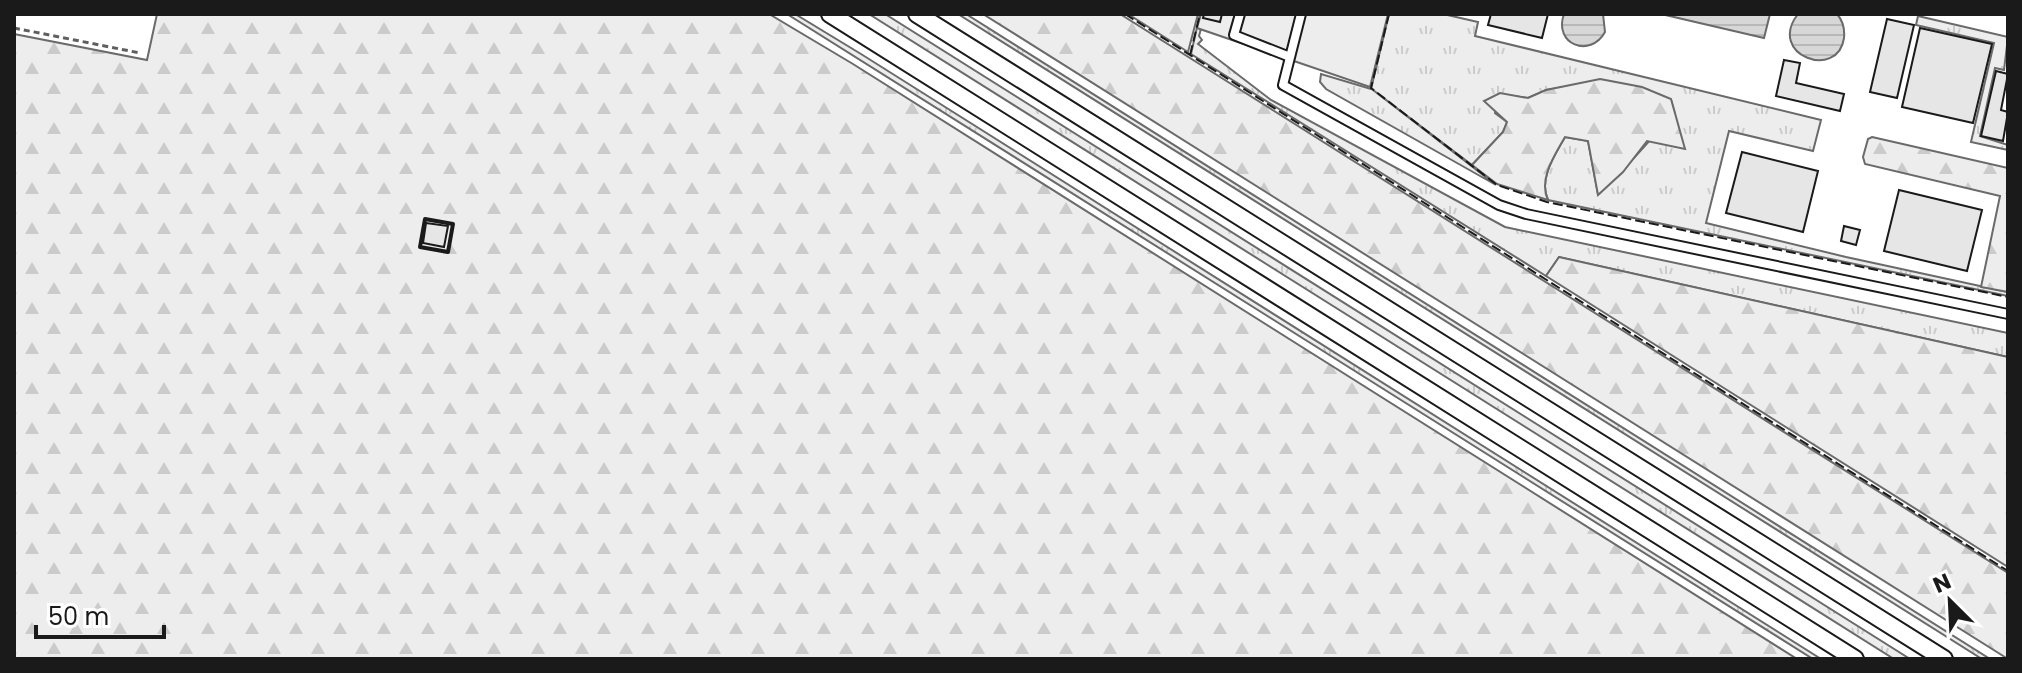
<svg xmlns="http://www.w3.org/2000/svg" width="2022" height="673" font-family="Poppins,sans-serif">
<style>
.grass{fill:url(#grass-tufts);stroke:#6a6a6a;stroke-width:2}
.forest{fill:url(#forest-firs);stroke:#6a6a6a;stroke-width:2}
.built{fill:#ededed;stroke:#6a6a6a;stroke-width:2}
.water{fill:url(#water-rules);stroke:#6a6a6a;stroke-width:2}
.building{fill:#e6e6e6;stroke:#1a1a1a;stroke-width:2}
.lines{fill:none;stroke-linecap:round;stroke-linejoin:round}
.lane-casing{stroke:#1a1a1a;stroke-width:12}
.street-casing{stroke:#1a1a1a;stroke-width:20}
.path{stroke:#5f5f5f;stroke-width:3;stroke-dasharray:6 4;stroke-linecap:butt}
.lane{stroke:#fff;stroke-width:8}
.street{stroke:#fff;stroke-width:16}
.fence{stroke:#1a1a1a;stroke-width:2;stroke-dasharray:10 4;stroke-linecap:butt}
.wall{stroke:#1a1a1a;stroke-width:4}
</style>
<defs>
<pattern id="grass-tufts" width="24" height="20" patternUnits="userSpaceOnUse" patternTransform="scale(2)"><rect width="24" height="20" fill="#ededed"/><path d="M3 7l-1-3M5 7V3M7 7l1-3M15 17l-1-3M17 17v-4M19 17l1-3" fill="none" stroke="#cbcbcb"/></pattern>
<pattern id="forest-firs" width="22" height="20" patternUnits="userSpaceOnUse" patternTransform="scale(2)"><rect width="22" height="20" fill="#ededed"/><path d="M5 1l3.5 6h-7zM16 11l3.5 6h-7z" fill="#cbcbcb"/></pattern>
<pattern id="water-rules" width="6" height="5" patternUnits="userSpaceOnUse" patternTransform="scale(2)"><rect width="6" height="5" fill="#d7d7d7"/><path d="M0 2.5h6" fill="none" stroke="#b8b8b8"/></pattern>
</defs>
<rect width="100%" height="100%" fill="#fff"/>
<path class="grass" d="M787,14h8l66,40 960,605h-8z
M869,14h16l1025,645h-16z
M958,14h8l1024,645h-8z
M1200,14h5l-6,22 3,4 -4,4 73,56 234,127 503,106v24l-449,-100 -13,19 -355,-222z
M1389,14h54l35,8 -3,14 346,84 -8,31 -84,-20 -23,92 140,34 162,35v4l-460,-96c-10,-21 7,-45 17,-63l23,4 10,53c29,-25 50,-54 77,-80l-4,-14 -107,-13 -18,3 -18,8 -28,-4 -5,19 12,9 -4,10 -31,33 -99,-75 123,95 -170,-96 -6,-7 1,-8 50,15z
M1918,16l90,21 -4,33 -9,-2 -15,68 28,9v5l-37,-8 23,-99 -78,-18z"/>
<path class="forest" d="M157,14h612l84,50 944,595 -1783,-1v-624l133,26z
M983,14h137l888,559v86z
M1128,14h70l-10,38z
M1600,79l42,8 29,12 14,50 -38,-8 -24,31 -25,23 -10,-54 -23,-4c-10,18 -27,42 -17,63l-51,-16 -25,-19 31,-33 4,-10 -23,-21 16,-8 28,5 18,-8z
M1872,137l136,31v124l-27,-5 19,-91 -135,-32 -2,-7 5,-18z
M1559,257l449,100v210l-462,-291z"/>
<path class="built" d="M1201,14h187l-18,73 -173,-59z"/>
<path class="water" d="M1564,14h39l2,18c-15,27 -52,12 -41,-18z
M1661,14h109l-6,24z
M1798,14h39c6,7 8,14 7,24 -6,43 -78,17 -46,-24z"/>
<path class="building" d="M1204,14h18l-2,8 -17,-4z
M1491,14h57l-6,24 -54,-13z
M1887,19l27,6 -17,73 -27,-6z
M1920,28l72,16 -19,79 -71,-16z
M1784,60l16,3 -4,20 48,11 -4,17 -64,-15z
M1996,71l12,3 -7,36 7,2 -5,29 -22,-5z
M1742,152l76,19 -15,61 -77,-19z
M1899,190l83,20 -15,61 -83,-20z
M426,223l22,3 -4,21 -21,-4z
M1844,226l16,4 -4,15 -15,-4z"/>
<g class="lines">
<g class="lane-casing">
<path id="lane" d="M1240,14l-6,21 56,22
M1301,14l-18,71 216,120 27,9 482,100"/>
</g>
<g class="street-casing">
<path id="street" d="M830,14l1025,645
M917,14l1027,645"/>
</g>
<path class="path" d="M14,28l126,25"/>
<use href="#lane" class="lane"/>
<use href="#street" class="street"/>
<path class="fence" d="M1125,14l883,557
M1389,14l-18,74 126,97 50,17 461,95
M1190,55l10,-41"/>
<path class="wall" d="M425,219l28,5 -5,28 -28,-5z"/>
</g>
<rect width="2022" height="673" fill="none" stroke="#1a1a1a" stroke-width="32"/>
<g transform="translate(1950 601) rotate(336)" stroke="#ffffff" stroke-width="6" paint-order="stroke">
<path d="M0-6L14 30L0 20L-14 30Z" fill="#1a1a1a"/>
<text y="-12" font-size="22" font-weight="bold" text-anchor="middle" fill="#1a1a1a">N</text>
</g>
<path d="M36 625v12h128v-12" fill="none" stroke="#1a1a1a" stroke-width="4"/>
<text x="48" y="625" font-size="24" fill="#1a1a1a" stroke="#ffffff" stroke-width="6" paint-order="stroke">50 m</text>
</svg>
